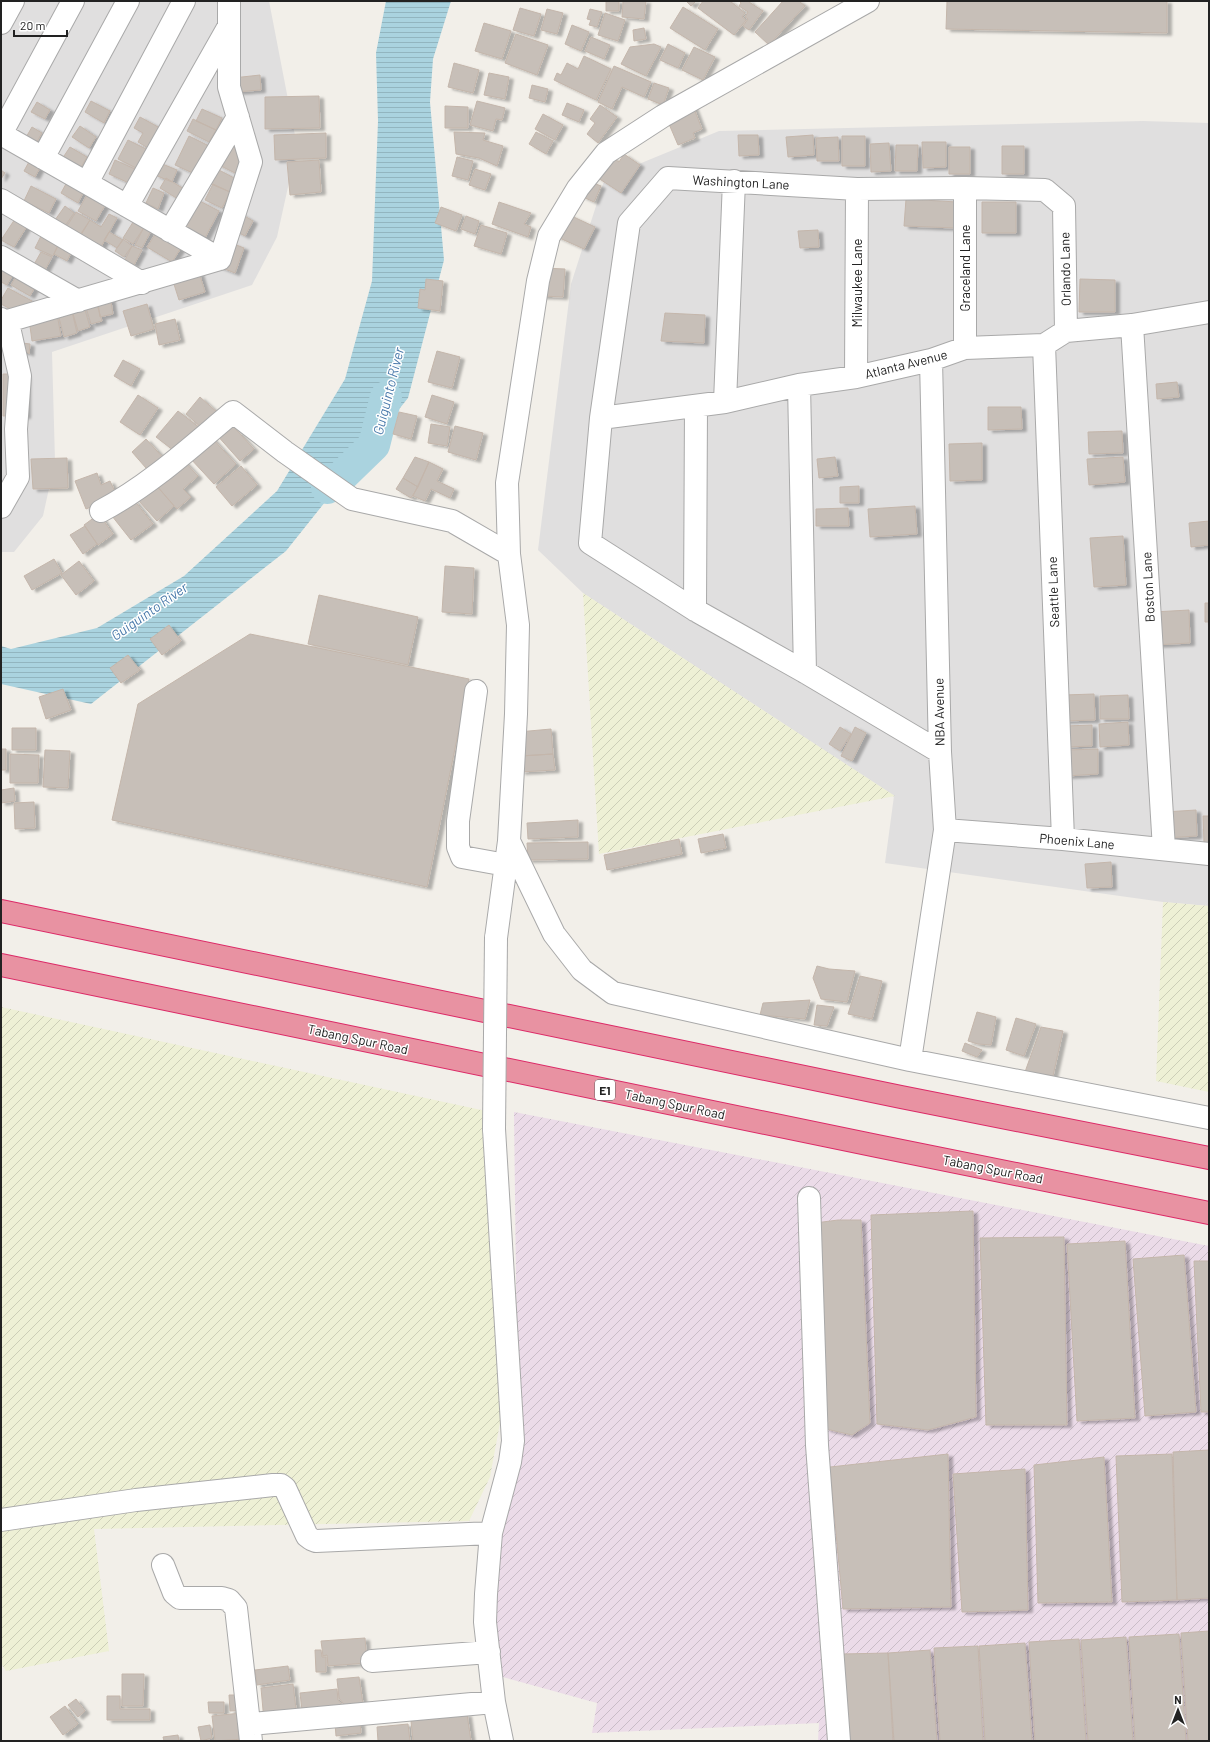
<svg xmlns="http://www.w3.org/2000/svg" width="1210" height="1742" font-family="Barlow,sans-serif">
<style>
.residential{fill:#e0dfdf}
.industrial{fill:url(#industrial-furrows)}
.farmland{fill:url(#farmland-furrows)}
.water{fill:url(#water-rules)}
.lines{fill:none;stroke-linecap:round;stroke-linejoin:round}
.river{stroke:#aad3df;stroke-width:32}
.building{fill:#c7bfb8;stroke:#c4b6ab;filter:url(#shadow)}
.minor-casing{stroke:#a9a9a9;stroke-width:24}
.highway-casing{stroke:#dc2a67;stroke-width:24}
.minor{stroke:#fff;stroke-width:22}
.highway{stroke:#e892a2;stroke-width:22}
.minor-bridge-casing{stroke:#a9a9a9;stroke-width:24;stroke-linecap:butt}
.minor-bridge{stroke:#fff;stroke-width:22}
.labels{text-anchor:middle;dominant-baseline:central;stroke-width:3;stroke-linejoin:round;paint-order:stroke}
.shield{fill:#fff;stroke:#646464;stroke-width:1}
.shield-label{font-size:12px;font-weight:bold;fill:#222}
.street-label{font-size:13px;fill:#222;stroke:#fff}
.water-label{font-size:14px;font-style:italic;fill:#4a7aab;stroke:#fff}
</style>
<defs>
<pattern id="industrial-furrows" width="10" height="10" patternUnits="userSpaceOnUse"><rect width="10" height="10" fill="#ebdbe8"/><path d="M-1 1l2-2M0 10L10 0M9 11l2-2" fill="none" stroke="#c9bcc7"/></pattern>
<pattern id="farmland-furrows" width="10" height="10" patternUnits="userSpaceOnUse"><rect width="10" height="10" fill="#eef0d5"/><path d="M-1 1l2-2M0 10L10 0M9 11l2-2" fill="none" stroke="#ccceb7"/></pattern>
<pattern id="water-rules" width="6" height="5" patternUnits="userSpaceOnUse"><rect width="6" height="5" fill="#aad3df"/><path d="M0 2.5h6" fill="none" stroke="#92b5bf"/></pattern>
<filter id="shadow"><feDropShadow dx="4.5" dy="2.5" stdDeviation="1" flood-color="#0004"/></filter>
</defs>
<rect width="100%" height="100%" fill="#f2efe9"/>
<path class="residential" d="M1,1h268l28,145 -20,91 -25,48 -200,67 3,109 -12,55 -29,36h-13z
M1143,121l66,2v783l-46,-4 -278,-39 9,-67 -311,-203 -45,-43 33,-266 34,-106 114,-47z"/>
<path class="industrial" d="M514,1112l695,134v495h-391l1,-18 -227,10 5,-30 -98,-27 -6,-132 25,-98z"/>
<path class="farmland" d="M583,593l312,203 -296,58z
M1163,902l46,4v186l-53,-11z
M1,1007l499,107 2,298 -12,65 -21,44 -375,8 15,122 -103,20 -5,-8z"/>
<path class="water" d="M386,1h65l-18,58 -3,43 14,158 -36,138 -122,153 -195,153 -90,-20v-38l10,3 86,-21 87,-52 93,-85 68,-112 27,-98 6,-160 -2,-68z"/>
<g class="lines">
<path class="river" d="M327,488l13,-10 34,-33 12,-48"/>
</g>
<path class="building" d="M606,1h13v10h-13z
M623,1h23l-2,18 -22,-2z
M686,1h10l-5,5z
M703,1h27l15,12 -3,4 4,3 -12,15 -36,-27z
M739,1h11l-1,1 14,9 -14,19 -6,-4 5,-7 -3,-2 3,-5 -9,-6 2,-3z
M783,1h16l6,5 -36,39 -14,-13z
M947,1h220v32l-221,-4z
M683,7l35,22 -13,21 -35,-22z
M520,8l21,6 -7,22 -21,-6z
M547,9l16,4 -6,21 -16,-4z
M590,9l12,3 -5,15 -8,-2 2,-5 -4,-1z
M605,13l20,7 -7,21 -20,-6z
M484,23l27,8 -9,28 -27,-8z
M572,25l17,7 -8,19 -16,-7z
M644,28l2,11 -12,2 -1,-11z
M516,34l32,11 -11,30 -32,-12z
M591,37l19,8 -6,14 -19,-8z
M654,44l7,3 -15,29 -25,-12 9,-17z
M668,44l17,9 -7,15 -18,-8z
M694,47l21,10 -12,23 -21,-10z
M584,56l27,13 -15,31 -42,-20 3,-7 4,2 6,-12 11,6z
M454,63l25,7 -6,23 -25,-6z
M614,66l37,16 -7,15 -22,-10 -10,22 -14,-7z
M489,73l20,4 -4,22 -21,-4z
M260,75l1,15 -26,2 -2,-14z
M654,83l15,5 -6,17 -15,-6z
M532,85l16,4 -3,13 -16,-4z
M319,96l1,32 -55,1v-32z
M91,101l19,10 -6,12 -19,-11z
M477,101l28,7 -3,12 -6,-1 -3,12 -23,-6z
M37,102l13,8 -5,9 -14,-7z
M567,103l17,7 -5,12 -17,-7z
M600,105l17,12 -19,26 -11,-9 8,-11 -5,-4z
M445,106l23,1v21h-23z
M693,106l9,23 -9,4 2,5 -17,7 -12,-28z
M202,109l20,9 -6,12 -20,-9z
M543,114l20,11 -8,15 -20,-11z
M140,117l20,11 -12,20 -10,-6 5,-9 -9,-5z
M193,119l23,11 -7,12 -22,-11z
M80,126l16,11 -7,11 -17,-11z
M32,127l10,6 -7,12 -10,-6z
M454,132l31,1 -2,7 20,6 -6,20 -18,-8 -23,-4z
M536,132l17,9 -7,13 -17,-10z
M326,133v25l-51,2 -1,-25z
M738,135h20l1,20 -20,1z
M813,135l1,20 -26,2 -2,-20z
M189,136l20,10 -14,28 -20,-9z
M842,136h23v30h-23z
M838,137l1,24h-22l-1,-23z
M128,140l20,10 -10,19 -20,-10z
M922,142h24v25l-23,1z
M228,143l20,10 -11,21 -20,-10z
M889,143l2,28 -20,1 -1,-28z
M896,145h22l-1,26h-22z
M1002,146h22v28h-22z
M70,147l17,10 -7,12 -18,-10z
M949,147h21v27h-21z
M606,153l13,9 5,-8 16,11 -19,28 -29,-19z
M457,157l16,4 -5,19 -16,-4z
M30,160l11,6 -6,11 -11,-6z
M115,160l20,9 -6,14 -20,-9z
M319,160l2,32 -31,3 -3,-33z
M160,163l17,7 -5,12 -17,-7z
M475,169l16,5 -6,16 -16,-5z
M1,170l4,3 -4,6z
M219,170l19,10 -8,12 -19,-8z
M166,178l18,11 -6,10 -18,-11z
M588,181l13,5 -7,16 -13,-6z
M67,182l17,9 -6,12 -17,-10z
M213,184l17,8 -8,16 -17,-8z
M31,186l25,13 -7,14 -25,-12z
M153,188l11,5 -6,16 -12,-6z
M89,191l18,11 -11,19 -18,-10z
M192,197l27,14 -16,31 -27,-14z
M906,199l51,3 -1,26 -52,-2z
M499,202l32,11 -7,11 7,3 -3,10 -36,-13z
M982,202h34v31h-34z
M65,206l9,7 -9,13 -10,-6z
M441,207l21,8 -6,16 -21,-8z
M233,209l20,12 -8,15 -21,-11z
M76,212l14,8 -10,15 -13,-9z
M563,212l32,15 -11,22 -31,-14z
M109,214l8,4 -16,29 -20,-12 9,-15 11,7z
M17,216l12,7 -15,24 -13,-7z
M466,216l13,5 -4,13 -14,-5z
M135,219l10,7 -12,18 -10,-6z
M481,225l26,8 -6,21 -27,-8z
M144,227l7,4 -9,17 -7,-3z
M818,230l1,17 -19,1 -2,-17z
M43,232l17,8 -7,16 -18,-8z
M109,232l14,8 -6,8 -13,-8z
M156,233l25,15 -9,14 -25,-15z
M123,239l9,7 -8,11 -9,-6z
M221,239l23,9 -9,25 -23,-9z
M61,240l13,7 -7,14 -13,-7z
M132,246l10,4 -8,15 -9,-5z
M41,252l11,5 -9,17 -11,-6z
M1,261l15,8 -9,16 -6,-3z
M543,268l22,1 -2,28 -22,-1z
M198,269l7,23 -26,8 -7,-22z
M19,271l19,11 -8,14 -19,-11z
M426,279l17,2 -3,30 -22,-3 2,-19 5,1z
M1080,279l35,1v32h-36z
M8,288l24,13 -8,15 -23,-12v-4z
M110,295l3,19 -13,3 -3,-20z
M95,298l7,23 -11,3 -7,-23z
M83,303l7,24 -12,4 -7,-24z
M147,304l7,25 -23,7 -8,-25z
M71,307l6,26 -13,4 -7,-27z
M665,313l40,2 -1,28 -43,-2z
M57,314l4,22 -29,5 -3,-22z
M175,319l5,21 -21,5 -4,-21z
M6,341l24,3 -1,10 -2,-2h-17z
M437,351l23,6 -8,31 -24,-6z
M123,360l17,9 -9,17 -17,-10z
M3,374h23v42h-23z
M1177,382l2,15 -22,2 -1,-15z
M138,395l20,13 -18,27 -20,-13z
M432,395l22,7 -7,22 -22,-7z
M200,397l18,16 -15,16 -17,-15z
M988,407h33l1,22 -34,1z
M178,411l22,17 -22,26 -22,-17z
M399,412l18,4 -6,23 -18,-5z
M229,422l25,27 -14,12 -24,-27z
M431,424l19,3 -3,19 -19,-3z
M455,426l28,7 -7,27 -28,-8z
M1122,431l1,22 -34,1 -1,-22z
M211,437l25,27 -22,20 -24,-26z
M146,439l22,24 -15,13 -21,-24z
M982,443v37l-32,1 -1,-37z
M415,457l14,5 -11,25 -15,-9z
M835,457l3,19 -19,2 -2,-19z
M1123,457l2,25 -36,3 -2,-26z
M67,458l1,30 -35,1 -2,-30z
M182,459l16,17 -15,13 8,8 -14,12 -21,-24z
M429,462l14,7 -6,12 17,8 -4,9 -19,-9 -6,12 -12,-5z
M241,466l16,19 -25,21 -16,-19z
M97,473l4,12 9,-4 7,15 -31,13 -11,-28z
M403,478l15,9 -7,11 -15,-9z
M156,485l18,21 -17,15 -19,-21z
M859,486v17h-19v-16z
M134,500l19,24 -22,16 -19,-24z
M915,506l2,28 -47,3 -2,-28z
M848,508l1,18h-33v-17z
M99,514l14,20 -15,11 -14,-20z
M1209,521v24l-18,2 -2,-24z
M85,526l12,18 -14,10 -13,-19z
M1123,536l3,49 -32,2 -4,-49z
M54,559l8,14 -30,17 -8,-14z
M79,561l15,20 -18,14 -15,-20z
M445,566l29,2 -2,46 -30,-2z
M319,595l99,22 -10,48 -100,-21z
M1205,603h4v19h-4z
M1189,610l1,33 -36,2 -1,-33z
M169,625l12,16 -19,14 -12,-16z
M250,634l219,45 -42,208 -315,-67 26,-116z
M128,655l12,15 -19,13 -11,-15z
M63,689l8,21 -25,9 -7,-22z
M1094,694l1,26 -31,1 -1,-26z
M1128,695l1,24h-29v-23z
M1128,722l1,23 -29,2 -1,-23z
M1092,725v21l-26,1 -1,-21z
M840,727l11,7 -11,17 -11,-7z
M855,727l11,6 -14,28 -11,-5z
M12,728h24v22h-24z
M551,729l2,25 -33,2 -2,-24z
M1,749h5v21h-5z
M1098,749v25l-31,2 -1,-26z
M45,750l25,1 -2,37 -25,-1z
M10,754l29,1 -1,28h-28z
M553,754l2,16 -34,2 -1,-16z
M14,788l1,13 -14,2v-13z
M34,802l1,26 -20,1 -1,-26z
M1196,810l1,26 -32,2 -1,-26z
M1203,816h6v27h-5z
M578,820v17l-50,2 -1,-16z
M723,834l3,14 -25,5 -3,-14z
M679,839l3,15 -75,16 -3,-15z
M588,842v17l-60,1 -1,-17z
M1111,862l1,25 -25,1 -2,-24z
M817,966l12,3 26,2 -8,31 -26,-3 -8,-21z
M860,976l22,5 -10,38 -24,-5z
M810,1000l-5,19 -45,-4 3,-12z
M817,1005l17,2 -7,19 -13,-1z
M977,1012l19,5 -5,28 -13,-1 -10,-3z
M1016,1018l20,6 -12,32 -18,-6z
M1041,1027l22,4 -10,45 -28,-4z
M965,1043l17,7 -5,7 -15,-6z
M973,1211l3,206 -48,13 -51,-6 -6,-209z
M838,1220h23l9,203 -18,12 -26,-6 -11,-206z
M1064,1237l3,188h-81l-6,-187z
M1125,1241l10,177 -58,3 -10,-177z
M1184,1255l12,157 -51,4 -12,-157z
M1194,1261h15v151h-8z
M1209,1450v148l-32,2 -4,-148z
M948,1454l3,153 -108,2 -13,-142z
M1172,1454l5,146 -55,2 -6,-146z
M1104,1457l8,145 -74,1 -4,-138z
M1025,1469l3,141 -66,2 -9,-138z
M1209,1631v110h-21l-7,-108z
M1179,1634l7,107h-51l-6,-104z
M1126,1637l7,104h-45l-7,-101z
M365,1638l2,25 -39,3 -1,-11 -4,1 -2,-15z
M1079,1639l7,102h-51l-6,-99z
M1025,1643l7,98h-47l-6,-95z
M978,1646l5,95h-43l-6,-93z
M315,1650h6l1,7h4v15h-10z
M930,1650l7,91h-43l-6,-88z
M888,1653l5,88h-45l-6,-87z
M288,1666l2,14 -33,5 -2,-15z
M122,1674h22l-1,32h-21z
M359,1677l5,33 -14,2 -11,-14 -2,-19z
M293,1684l4,33 -33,4 -3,-33z
M337,1689l1,11 12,14 -47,5 -3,-26z
M229,1695h16v15l-15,1z
M107,1696h13v13h30v11h-43z
M76,1699l9,12 -7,6 -10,-12z
M208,1702h16v11h-15z
M65,1706l13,18 -15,11 -13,-18z
M241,1713l3,26 -29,2 -3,-25z
M467,1714l4,27h-58l-2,-20z
M360,1722l1,11 -25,3 -1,-12z
M408,1724l2,17h-32l-1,-14z
M210,1725l2,13 -11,3 -3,-14z
M178,1735l1,6h-15l-1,-4z"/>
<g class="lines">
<g class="minor-casing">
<path id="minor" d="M1,23l12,-22
M1,134l219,125 -219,64
M1,134l72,-133
M43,158l85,-157
M87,183l97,-182
M965,188v160
M1,200l141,83
M127,206l102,-180
M170,231l68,-114
M1,257l77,44
M220,259l31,-97 -22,-75v-86
M1,319l7,4 12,53 -4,53 2,48 -17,30
M1132,325l32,524
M1044,345l19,494
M856,377l1,-188
M799,385l6,287
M725,402l9,-221
M601,418l124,-16 74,-17 57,-8 75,-17 34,-12 79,-3 22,-14 66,-6 77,-13
M101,511c49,-26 90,-64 132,-99l52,40 67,47 100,22 57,33
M695,610l1,-204
M476,691l-18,130v26l4,10 44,8
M940,752l-135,-80 -110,-62 -105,-67 11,-125 28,-195 39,-45 189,11 108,-1 80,2 19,16 2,125
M945,830l118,9 146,15
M509,841l45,93 28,36 31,23 297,67 299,58
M496,938l13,-97 7,-127 2,-89 -9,-71 -2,-71 31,-202 11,-45 29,-48 28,-35 57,-37 205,-115
M910,1060l35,-230 -5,-78 -9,-392
M494,1129l19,312 -3,21 -19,71 -5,61 -1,28 9,80 8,39
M809,1198l8,247 22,296
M1,1520l135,-20 137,-15h8l4,3 22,48 4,3 5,2 175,-8
M163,1565l11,28 6,5h42l7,2 7,8 15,133
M372,1661l117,-9
M251,1724l243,-22"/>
</g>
<g class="highway-casing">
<path id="highway" d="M1,911l900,186 308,61
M1,965l876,181 332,67"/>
</g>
<use href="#minor" class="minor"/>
<use href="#highway" class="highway"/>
<g class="minor-bridge-casing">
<path id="minor-bridge" d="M494,1129l2,-191"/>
</g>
<use href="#minor-bridge" class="minor-bridge"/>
</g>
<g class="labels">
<rect class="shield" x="595" y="1080" width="20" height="20" rx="3"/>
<g class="shield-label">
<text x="605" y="1090">E1</text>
</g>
<g class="street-label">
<text transform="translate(741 182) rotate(3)">Washington Lane</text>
<text transform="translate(965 268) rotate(-90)">Graceland Lane</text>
<text transform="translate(1065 269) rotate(-91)">Orlando Lane</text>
<text transform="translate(857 283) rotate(-90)">Milwaukee Lane</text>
<text transform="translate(906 364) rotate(-14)">Atlanta Avenue</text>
<text transform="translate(1148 587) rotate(-93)">Boston Lane</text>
<text transform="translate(1053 592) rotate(-92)">Seattle Lane</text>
<text transform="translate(939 712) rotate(-91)">NBA Avenue</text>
<text transform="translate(1077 841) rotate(5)">Phoenix Lane</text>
<text transform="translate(358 1039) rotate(12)">Tabang Spur Road</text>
<text transform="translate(675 1104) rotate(12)">Tabang Spur Road</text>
<text transform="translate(993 1169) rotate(11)">Tabang Spur Road</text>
</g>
<g class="water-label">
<text transform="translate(388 391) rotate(-76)">Guiguinto River</text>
<text transform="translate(149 611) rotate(-35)">Guiguinto River</text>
</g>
</g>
<rect width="1210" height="1742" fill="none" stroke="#222222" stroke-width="4"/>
<g transform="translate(1178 1710)" stroke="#ffffff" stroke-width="3" paint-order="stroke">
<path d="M0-3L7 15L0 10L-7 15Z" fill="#222222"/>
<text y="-6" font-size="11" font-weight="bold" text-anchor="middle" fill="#222222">N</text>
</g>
<path d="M14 30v6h53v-6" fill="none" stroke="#222222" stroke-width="2"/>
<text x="20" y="30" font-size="12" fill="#222222" stroke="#ffffff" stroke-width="3" paint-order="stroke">20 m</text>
</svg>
